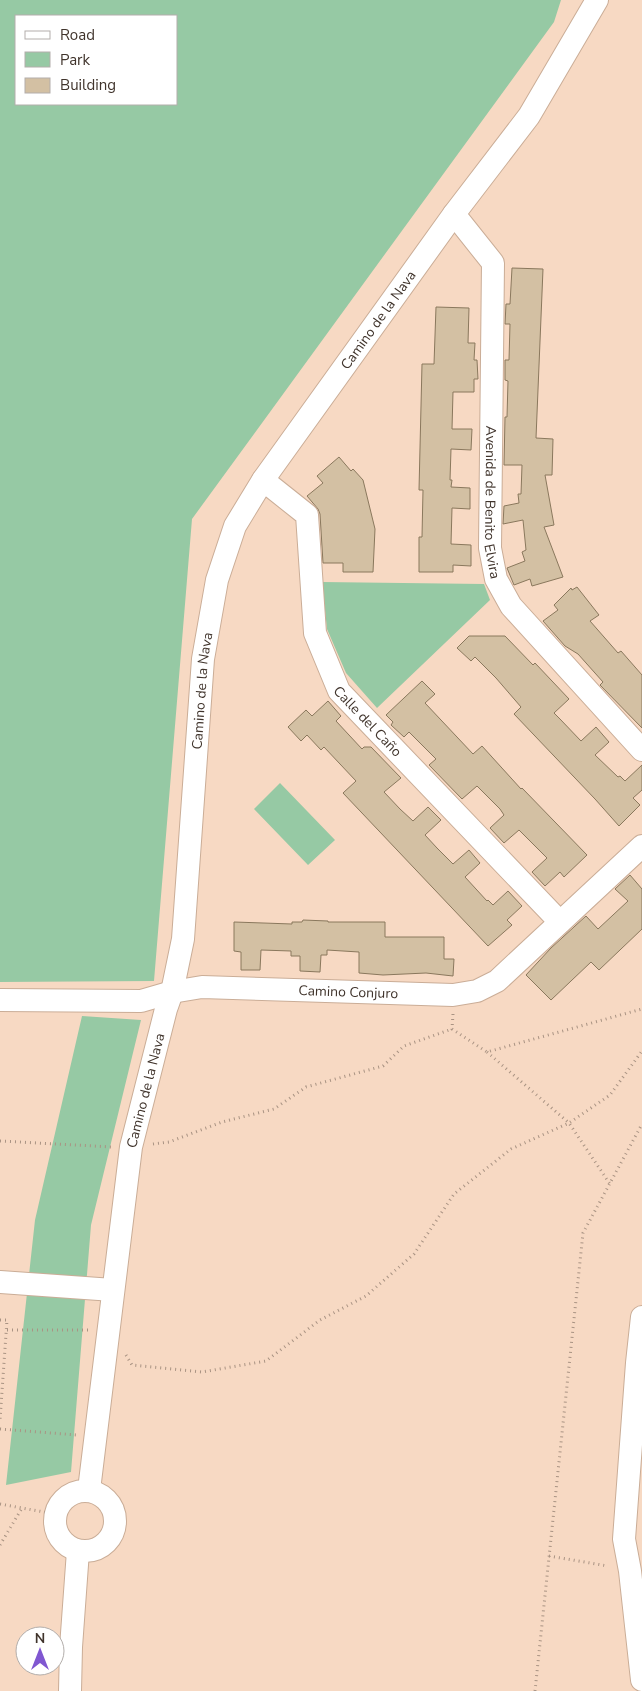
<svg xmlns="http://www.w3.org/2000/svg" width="642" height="1691" font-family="'Nunito Sans',sans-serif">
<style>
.green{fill:#96c9a4;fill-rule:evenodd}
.building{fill:#d3c0a3;stroke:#8a785d}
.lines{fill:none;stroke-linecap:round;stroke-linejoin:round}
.minor-casing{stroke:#caad97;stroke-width:24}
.path{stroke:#a99383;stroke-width:3;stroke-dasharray:1 4;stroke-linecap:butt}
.minor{stroke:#fff;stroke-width:22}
.labels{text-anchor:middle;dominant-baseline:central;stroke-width:4;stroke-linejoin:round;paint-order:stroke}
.street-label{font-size:14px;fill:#40342c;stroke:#fff}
</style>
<rect width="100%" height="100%" fill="#f7d9c3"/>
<path class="green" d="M0,0h561l-7,22 -362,497 -38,462 -154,1zM176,16v88h-160v-88z
M322,582l162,2 6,16 -113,108 -31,-35 -19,-44z
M280,783l55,57 -27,25 -54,-56z
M82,1016l59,4 -50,205 -20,247 -65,13 29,-265z"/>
<path class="building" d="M512,268l31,1 -7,169 17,1 -1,36h-7l9,50 -10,2 19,50 -31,9 -2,-7 -16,6 -7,-17 18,-7 -3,-9 4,-2 -3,-30 -20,4 1,-18 15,-3 -1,-9h3l1,-29h-18l1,-48h2l1,-36 -3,-1v-20h4l1,-36h-5l1,-20h4z
M436,307l33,1 -1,35h7l-1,17h3l1,19h-4v13h-21l-1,37h20l-1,21 -20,-1 -1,31h2l-1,7 19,1v21l-18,-1 -1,36 20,1v21l-18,-1v7h-34v-35h3l1,-47h-4l3,-126h12z
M339,457l12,14 2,-2 10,11 12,49 -2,43h-30v-9h-20l-3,-49 -2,-5 -11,-13 16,-13 -6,-7z
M577,587l22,28 -9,6 28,32 3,-2 21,24v53l-42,-43 3,-3 -25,-28 -13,-8 -22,-25 15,-11 -4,-5 17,-17 1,2z
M469,636h36l28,29 2,-2 34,36 -15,14 6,6 21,22 15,-14 13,15 -14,13 23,22 2,-1 5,5 17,-16v25l-9,8 7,7 -21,21 -24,-27 -81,-85 7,-7 -25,-29 -21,-21 -4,4 -14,-13z
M422,681l13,13 -10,9 48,51 9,-8 39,43 1,-1 65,67 -23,22 -4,-5 -15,14 -13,-14 15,-14 -28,-28 -15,13 -14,-15 14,-13 -4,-6 -23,-23 -15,13 -33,-34 7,-6 -27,-27 -5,5 -13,-12 2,-3 -7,-7z
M328,701l13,15 -5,5 26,28 2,-2h7l30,31 -17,14 16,17 13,12 15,-14 13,13 -16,15 12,13 16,16 16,-14 11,13 -15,14 22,24 1,-1 5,5 15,-14 14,15 -15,14 5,5 -24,21 -145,-153 13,-12 -32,-34 -3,3 -14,-15 -6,6 -13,-14 18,-17 6,6z
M630,875l12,14v40l-43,41 -8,-8 -40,38 -25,-25 25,-27 35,-32 12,13 30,-28 -13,-12z
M303,920l25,1v1h57v15h59v22h10l-1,17 -27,-3 -43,2 -24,-2v-21l-32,-2v5h-6l-1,17 -20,-1v-15h-9v-5l-30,-1 -1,20h-19v-18l-7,-1v-29l58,2v-2h10z"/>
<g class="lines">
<g class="minor-casing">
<g id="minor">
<path id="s1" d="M454,214l39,49 -3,285 6,31 15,27 131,144"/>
<path id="s2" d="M263,480l44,35 8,118 24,58 221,231"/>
<path id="s3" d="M0,1000l141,1 31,-9 30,-5 251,8 24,-4 20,-10 145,-135"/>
<path d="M0,1282l113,8"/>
<path d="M642,1317l-5,46 -13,176 6,32 12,109"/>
<path id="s4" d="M89,1490l42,-343 35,-138 6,-17 11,-53 20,-280 14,-79 18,-54 28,-46 191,-266 75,-98 68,-116"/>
<circle cx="85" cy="1521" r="30"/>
<path d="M70,1691l1,-44 7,-96"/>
</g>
</g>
<path class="path" d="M453,1014l-1,15 35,23 155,-43
M487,1052l82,71 41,61
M0,1141l112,6
M153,1144l16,-2 53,-20 52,-13 32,-22 77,-21 21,-20 48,-17
M0,1320h7l-7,100
M7,1330h81
M126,1355l6,10 70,7 64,-11 54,-41 46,-24 48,-42 40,-60 57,-45 58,-26 41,-28 32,-44
M0,1429l77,6
M0,1504l55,10
M0,1545l22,-37
M549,1556l59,10
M535,1691l48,-458 59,-109"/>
<use href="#minor" class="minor"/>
</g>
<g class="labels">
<g class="street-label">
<text stroke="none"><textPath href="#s4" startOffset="1229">Camino de la Nava</textPath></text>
<text stroke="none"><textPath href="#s1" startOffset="302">Avenida de Benito Elvira</textPath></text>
<text stroke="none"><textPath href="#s4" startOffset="809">Camino de la Nava</textPath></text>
<text stroke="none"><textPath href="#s2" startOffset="279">Calle del Caño</textPath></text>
<text stroke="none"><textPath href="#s3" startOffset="350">Camino Conjuro</textPath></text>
<text stroke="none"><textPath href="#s4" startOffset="404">Camino de la Nava</textPath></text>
</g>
</g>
<rect x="15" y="15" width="162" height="90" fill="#ffffff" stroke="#b3aeab"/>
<rect x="25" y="31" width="25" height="8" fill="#ffffff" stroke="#b3aeab"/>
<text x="60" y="40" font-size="15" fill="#40342c">Road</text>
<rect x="25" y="52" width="25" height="15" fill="#96c9a4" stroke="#b3aeab"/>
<text x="60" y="65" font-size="15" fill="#40342c">Park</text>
<rect x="25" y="78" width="25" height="15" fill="#d3c0a3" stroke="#b3aeab"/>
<text x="60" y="90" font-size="15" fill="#40342c">Building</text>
<g transform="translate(40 1651)"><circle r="24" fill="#ffffff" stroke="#b3aeab"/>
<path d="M0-4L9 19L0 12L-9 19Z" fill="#8057d1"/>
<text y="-8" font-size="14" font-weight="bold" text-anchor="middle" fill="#40342c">N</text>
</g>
</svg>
